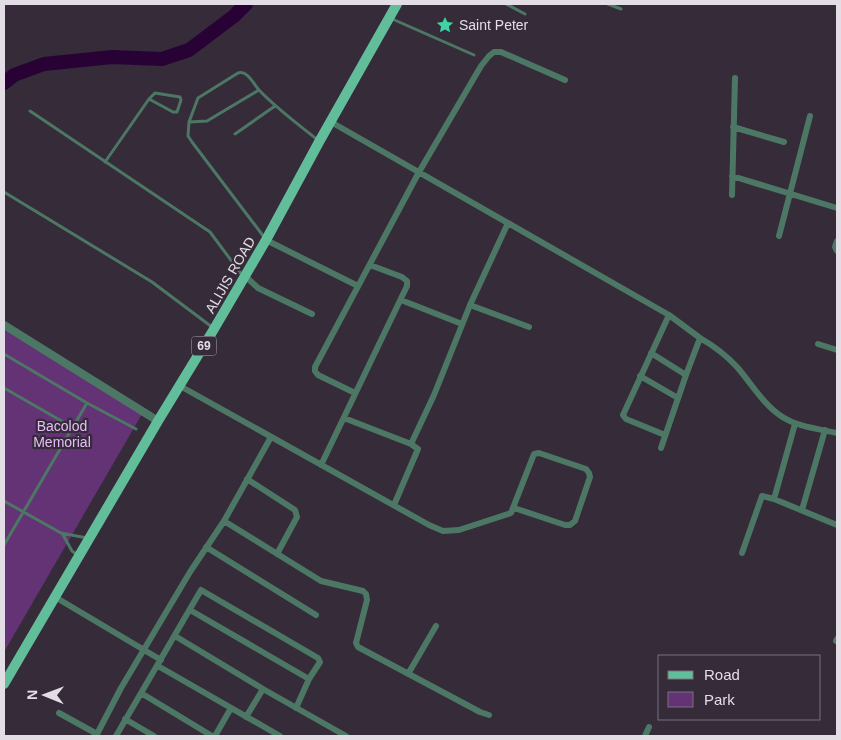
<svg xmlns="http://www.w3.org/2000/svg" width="841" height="740" font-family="Helvetica,sans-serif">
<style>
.green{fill:#633376}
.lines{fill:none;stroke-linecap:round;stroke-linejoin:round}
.river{stroke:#280235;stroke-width:14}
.service{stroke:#4d7765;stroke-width:3}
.minor{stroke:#4d7765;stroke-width:6}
.tertiary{stroke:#4d7765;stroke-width:8}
.primary{stroke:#62be9a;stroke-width:10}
.labels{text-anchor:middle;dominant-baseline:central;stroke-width:4.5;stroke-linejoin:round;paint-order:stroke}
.shield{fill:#352b39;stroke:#afa8b2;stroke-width:1}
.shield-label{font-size:12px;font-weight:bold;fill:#e3dde6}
.poi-label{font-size:14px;fill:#e3dde6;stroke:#352b39;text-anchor:start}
.street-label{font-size:14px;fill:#e3dde6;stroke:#352b39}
.park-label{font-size:14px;fill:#e7befa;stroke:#352b39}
</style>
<rect width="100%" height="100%" fill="#352b39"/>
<path class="green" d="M4,330l138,84 -138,238z"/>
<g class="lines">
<path class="river" d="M4,83l10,-8 30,-11 68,-7 50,2 27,-9 45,-34 12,-12"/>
<path class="service" d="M506,4l19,10
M608,4l13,5
M390,18l84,37
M259,90c18,19 39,34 60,51
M30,111l180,121 32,43
M189,122l9,-24 40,-25c9,-3 15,10 21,17l-52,31 -18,1 -1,14 4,6 72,95
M235,134l40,-28
M105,162l44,-63 6,-6 25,4 1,3 -4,12h-4l-24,-13
M4,192l148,90 60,45
M4,354l83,49 49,26
M4,388l68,39
M4,501l57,32 26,5
M62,533l10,18 4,3
M4,545l83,-142"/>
<path class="minor" d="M331,122l338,193 31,23 -14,37 -25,73
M733,127l51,15
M732,176l105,32
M732,195l3,-117
M779,236l31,-120
M266,240l92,46
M837,241l-2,6 2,4
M245,276l13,12 54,26
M401,300l61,24
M470,305l59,22
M700,338c14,8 26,17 37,29 14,16 26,37 44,49 16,11 38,13 56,17
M818,344l19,6
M651,353l35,22
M640,376l38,22
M180,386l249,139 14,6 16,-1 52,-17 23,-59 5,-1 47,16 3,4 1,4 -15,44 -5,4h-5l-51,-17
M355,393l-37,-18 -3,-4v-4l104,-195 62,-106 8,-10 5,-4h7l64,28
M344,418l67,26 7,5 -24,56
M665,435l-39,-16 -3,-4 46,-100
M411,444l23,-49 36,-90 38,-82
M321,465l86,-179v-5l-5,-4 -32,-12
M247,479l48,31 2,7 -20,37
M774,499l21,-75
M802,510l23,-80
M224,521l97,60 42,10 3,3 1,6 -11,43 2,4 122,65 9,3
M206,547l110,68
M742,553l20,-57 12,3 63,26
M55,597l106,63
M190,610l119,69
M175,636l88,53 83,47
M836,641l1,-2
M158,666l122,70
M408,674l28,-48
M141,693l71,43
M59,713l38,21
M246,717l17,-28
M125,719l29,17
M96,736l25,-48 69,-116 34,-51 47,-84
M116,736l85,-146 117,68 2,4 -11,17 -13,29
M215,736l16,-28
M645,736l4,-9"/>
<path class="tertiary" d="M4,325l154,96"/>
<path class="primary" d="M4,684l154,-263 56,-92 52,-89 53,-98 78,-138"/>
</g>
<defs>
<g id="sight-bare" transform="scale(1.35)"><path d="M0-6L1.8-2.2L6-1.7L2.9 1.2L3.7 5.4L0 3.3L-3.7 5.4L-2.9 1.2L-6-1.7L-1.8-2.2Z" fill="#40d4a2" stroke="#352b39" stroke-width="2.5" paint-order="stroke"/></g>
</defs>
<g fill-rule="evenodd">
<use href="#sight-bare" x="445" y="25"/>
</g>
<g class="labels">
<rect class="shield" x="191.5" y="336.5" width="25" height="19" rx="4"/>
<g class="shield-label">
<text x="204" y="346">69</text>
</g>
<g class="poi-label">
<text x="459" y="25">Saint Peter</text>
</g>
<g class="street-label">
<text transform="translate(230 275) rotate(-60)">ALIJIS ROAD</text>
</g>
<g class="park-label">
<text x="62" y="426">Bacolod<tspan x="62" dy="16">Memorial</tspan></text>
</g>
</g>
<rect width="841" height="740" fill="none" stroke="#e3dde6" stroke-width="10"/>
<rect x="658" y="655" width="162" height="65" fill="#352b39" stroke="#7b727e"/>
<rect x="668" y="671" width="25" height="8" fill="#62be9a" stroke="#7b727e"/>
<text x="704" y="680" font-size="15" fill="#e3dde6">Road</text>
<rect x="668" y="692" width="25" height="15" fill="#633376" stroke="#7b727e"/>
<text x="704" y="705" font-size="15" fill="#e3dde6">Park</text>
<g transform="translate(45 695) rotate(271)" stroke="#352b39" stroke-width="4" paint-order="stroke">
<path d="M0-4L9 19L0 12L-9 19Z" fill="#e3dde6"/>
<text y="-8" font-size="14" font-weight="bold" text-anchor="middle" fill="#e3dde6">N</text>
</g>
</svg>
